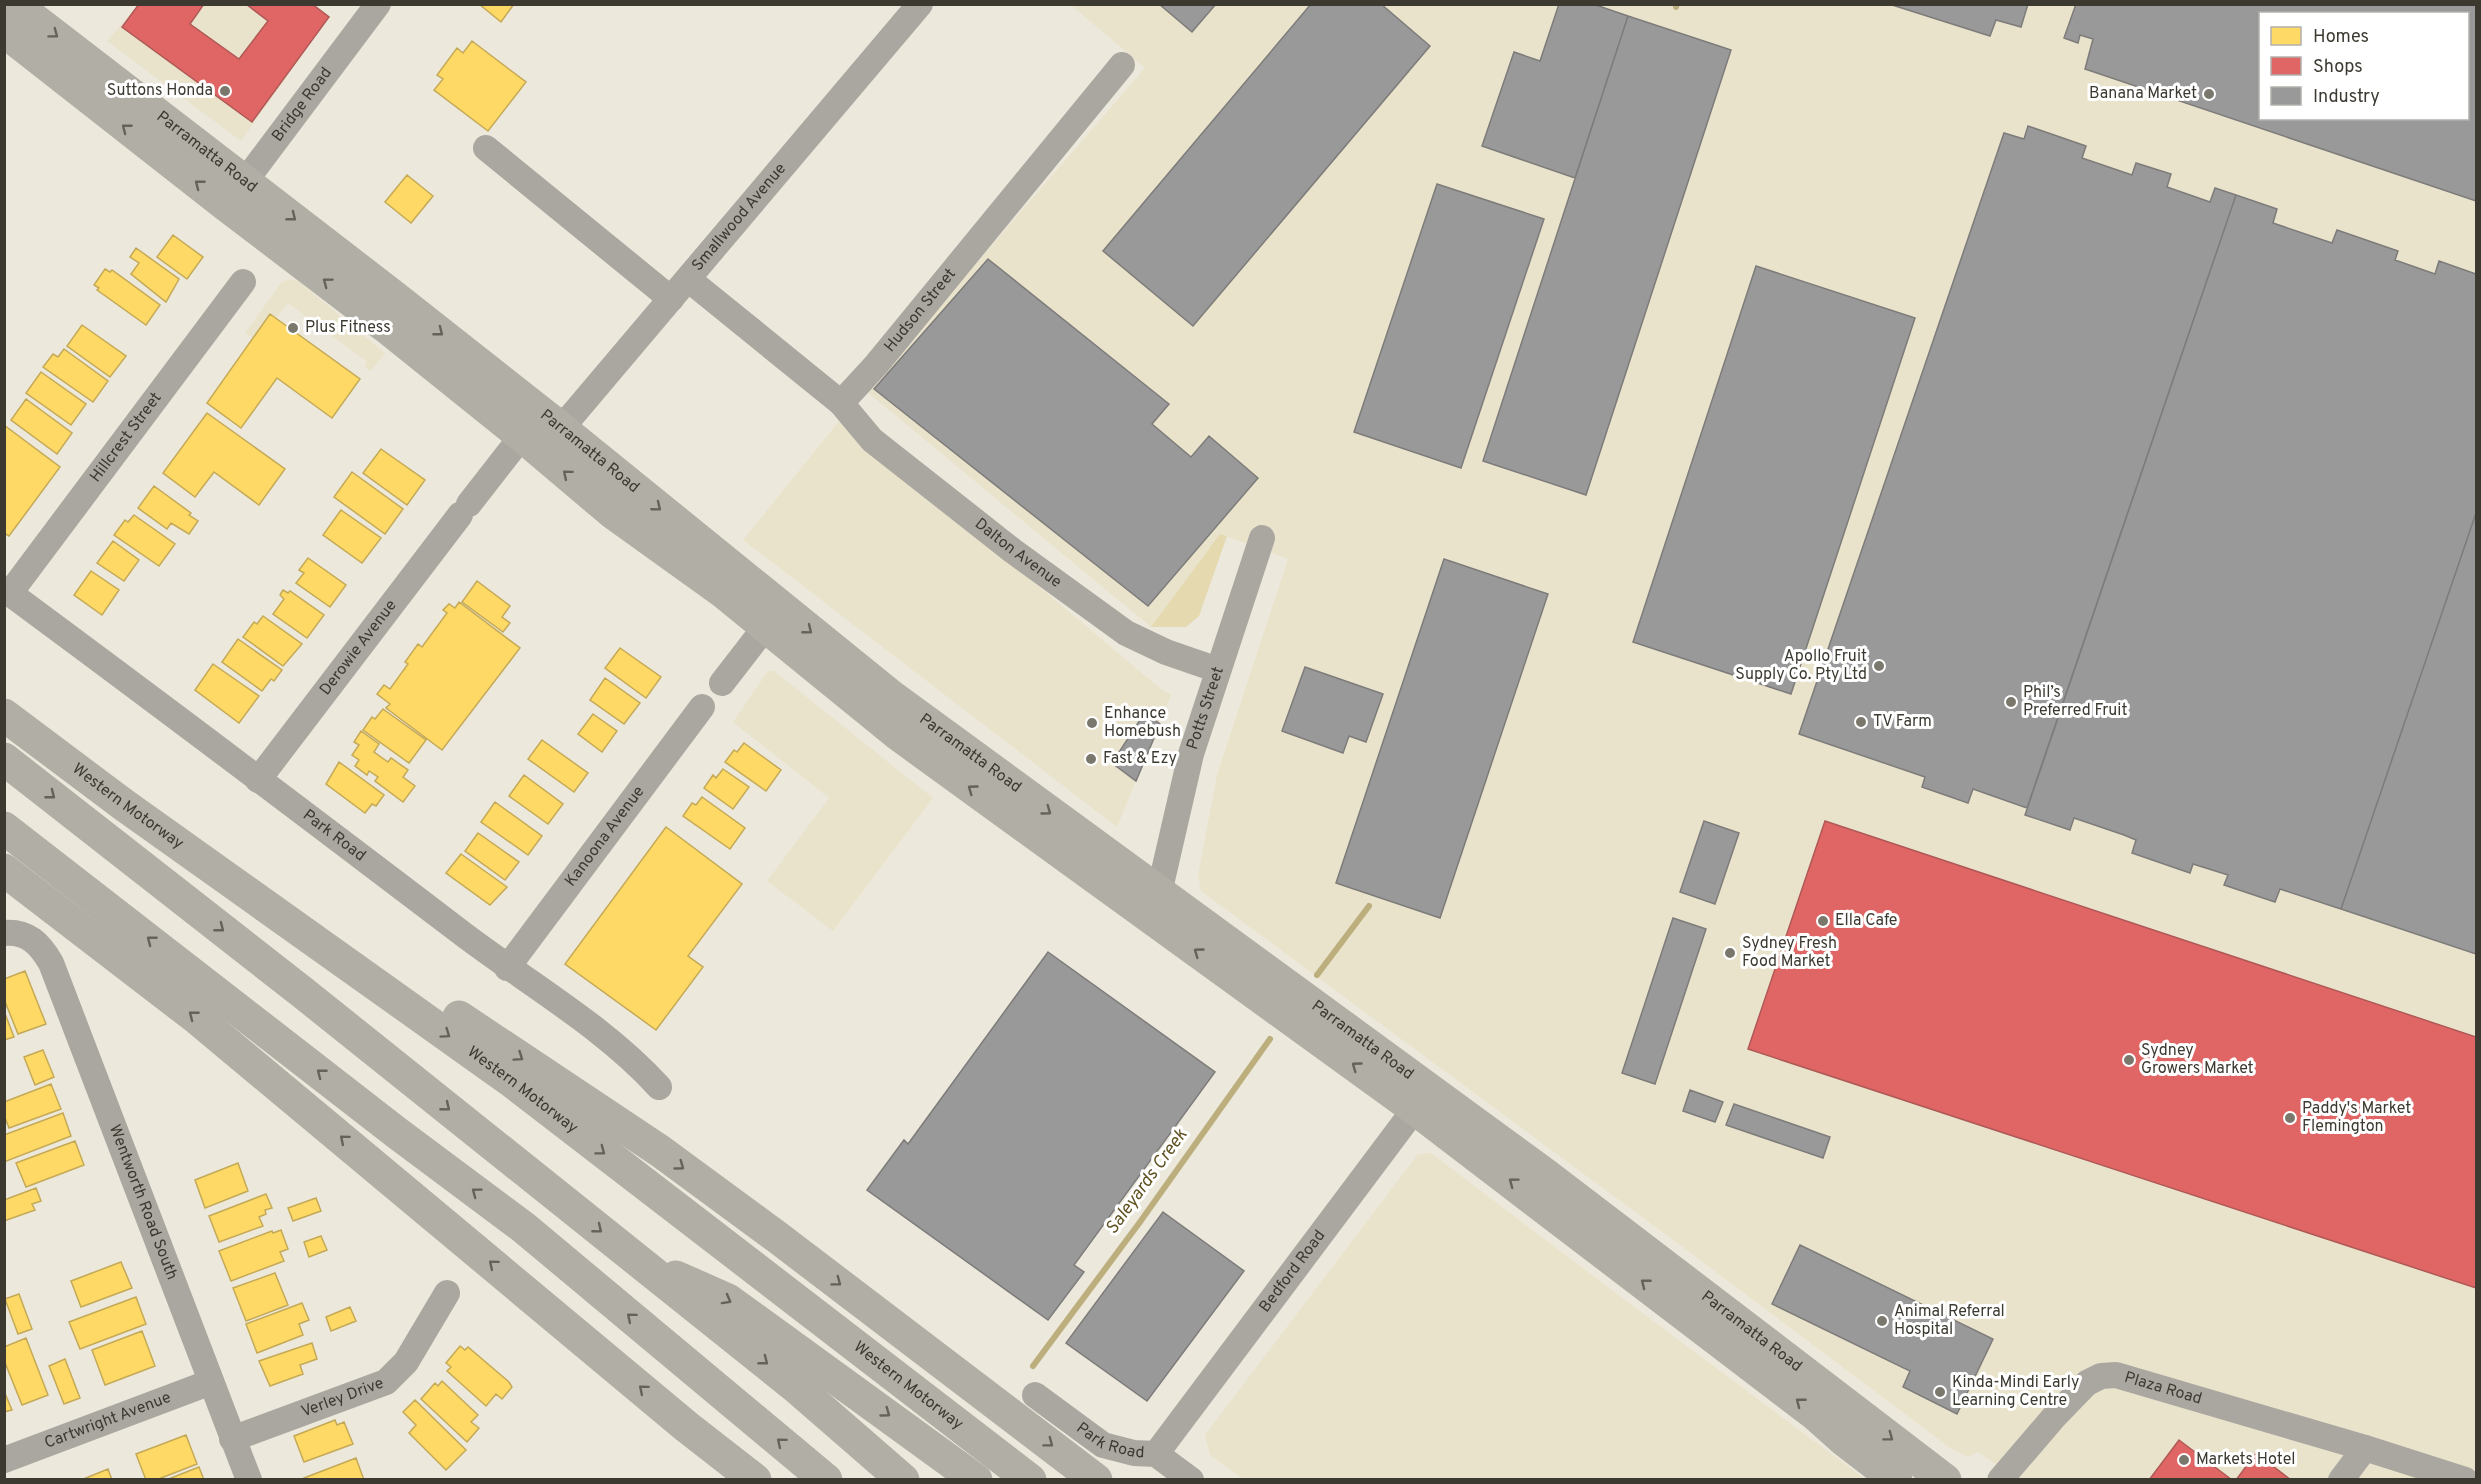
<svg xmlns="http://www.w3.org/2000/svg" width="2481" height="1484" font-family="Overpass,sans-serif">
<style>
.built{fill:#eae3cc;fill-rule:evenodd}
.green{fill:#e4d9af}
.homes{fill:#ffd966;stroke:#c4a956;stroke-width:1.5}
.shops{fill:#e06666;stroke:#af5956;stroke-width:1.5}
.industry{fill:#999;stroke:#7d7c7a;stroke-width:1.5;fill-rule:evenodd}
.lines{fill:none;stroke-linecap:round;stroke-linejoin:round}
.stream{stroke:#bcaf7d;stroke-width:6}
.minor{stroke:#aaa7a1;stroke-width:26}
.highway{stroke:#b1aea5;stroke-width:33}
.oneway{stroke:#656359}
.poi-dot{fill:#7a776c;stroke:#fff;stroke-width:2}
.labels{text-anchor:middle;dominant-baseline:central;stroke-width:6;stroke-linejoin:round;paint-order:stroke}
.poi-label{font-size:16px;fill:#3c3a30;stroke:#fff;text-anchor:start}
.street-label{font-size:16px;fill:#3c3a30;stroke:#fff}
.water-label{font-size:18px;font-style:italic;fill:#5f5220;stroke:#fff}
</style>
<rect width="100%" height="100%" fill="#ece8db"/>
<path class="built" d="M138,5h174l17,12 -88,124 -134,-100z
M1071,5h1405v1474h-459l-39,-27 -10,5 -18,-9 -258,-194 -491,-363 -3,-16 19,-100 71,-216 -68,-25 -69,93 -285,-236 279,-323zM2260,14h208v104h-208z
M289,279l9,2 87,72 -14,18 -7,-4 3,-5 -79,-59 -31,39 -12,-9 36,-50z
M840,420l321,269 10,6 -54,132 -374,-287z
M768,671h6l159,127 -100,133 -66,-50 62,-83 -96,-76z
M1431,1153l202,153 232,173h-622l-33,-24 -5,-20 213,-281z"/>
<path class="green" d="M1220,534l7,2 -28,80 -13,11h-35z"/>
<path class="homes" d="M479,4h35l-13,18z
M472,41l54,41 -38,49 -54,-41 9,-11 -6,-4 20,-27 6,5z
M407,175l26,21 -22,27 -26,-21z
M173,235l30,22 -16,22 -30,-22z
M136,248l43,31 -13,23 -35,-28 8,-11 -9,-6z
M105,269l5,3 2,-2 48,35 -14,20 -49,-35 2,-2 -5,-3z
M270,314l90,65 -28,39 -55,-40 -36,50 -34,-25z
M82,325l44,31 -16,21 -43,-31z
M64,349l44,32 -15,21 -50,-35 10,-13 5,3z
M41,372l45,32 -15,21 -45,-32z
M26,399l46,34 -15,21 -46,-34z
M207,413l78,56 -26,36 -45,-33 -19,25 -32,-24z
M4,425l56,42 -51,69 -5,-3z
M381,449l44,31 -18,25 -44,-32z
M352,472l51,37 -18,25 -51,-37z
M154,486l37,27 -2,2 9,6 -9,13 -18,-11 -4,6 -29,-21z
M341,510l40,28 -19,25 -39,-28z
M134,515l41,29 -16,22 -45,-31 11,-15 3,2z
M113,541l26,19 -15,21 -27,-18z
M308,558l38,27 -16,22 -34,-24 8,-10 -5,-3z
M91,571l28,19 -17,25 -28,-20z
M477,581l33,25 -8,11 8,6 -7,9 -41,-30z
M283,590l5,3 2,-2 34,24 -17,23 -34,-24 11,-15 -4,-4z
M459,602l61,46 -78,102 -56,-42 4,-4 -13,-10 7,-9 6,4 18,-25 -3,-2 13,-18 4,3 25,-34 -4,-3 6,-6 6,4z
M263,616l39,28 -19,22 -40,-29 11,-15 3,2z
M238,639l44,31 -8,11 -3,-2 -9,12 -40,-29z
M620,648l41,29 -15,21 -41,-30z
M213,664l46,32 -20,27 -44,-33z
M605,678l35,25 -16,21 -34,-24z
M383,709l43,31 -17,23 -46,-33 9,-13 3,2z
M593,714l24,17 -15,21 -24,-18z
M361,731l18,13 -5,8 14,10 3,-4 17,12 -5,7 12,9 -12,16 -28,-21 3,-4 -9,-6 -2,4 -12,-9 4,-6 -7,-5 7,-10 -5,-3z
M542,740l46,33 -14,19 -46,-33z
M744,743l37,27 -15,21 -41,-29 9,-12 3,2z
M339,762l45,33 -8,11 -4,-2 -7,9 -39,-29z
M723,769l26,18 -16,22 -29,-21 9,-13 3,3z
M524,775l39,29 -15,20 -39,-28z
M702,797l43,31 -15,21 -47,-33 9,-13 4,2z
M495,802l47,34 -14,19 -47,-33z
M666,827l76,57 -54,72 15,11 -47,63 -91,-66z
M478,833l41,29 -14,18 -40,-29z
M461,854l46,33 -17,18 -44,-32z
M25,971l21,53 -28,10 -14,-35v-20z
M4,1011l10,26 -10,3z
M43,1050l11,27 -19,8 -11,-28z
M51,1084l10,25 -52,19 -5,-13v-13z
M63,1113l8,23 -67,26v-27z
M75,1141l9,24 -58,22 -10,-24z
M238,1163l10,28 -43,17 -10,-28z
M36,1188l5,13 -9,3 3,6 -31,11v-21z
M266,1194l6,14 -7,2 1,4 -7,3 4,9 -44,16 -10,-26z
M316,1198l5,13 -28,10 -5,-13z
M281,1230l7,19 -8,3 4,9 -53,20 -12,-30 53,-20 1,2z
M321,1236l6,14 -18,7 -5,-15z
M121,1262l11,26 -51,19 -10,-26z
M275,1273l13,32 -42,16 -13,-33z
M19,1294l13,35 -14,5 -13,-35z
M136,1297l10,27 -66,25 -11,-27z
M302,1303l7,17 -10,4 4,11 -46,18 -11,-29z
M350,1307l6,14 -25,10 -5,-14z
M142,1331l13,35 -50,19 -13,-35z
M26,1338l22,57 -26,10 -18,-45v-13z
M312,1343l5,16 -17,6 3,9 -33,12 -11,-25z
M460,1346l5,4 3,-3 41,35 3,5 -10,12 -6,-5 -10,12 -39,-35 4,-4 -5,-4z
M65,1359l15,39 -16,6 -15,-38z
M442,1381l36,34 -7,7 8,6 -12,14 -46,-43 14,-16 3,3z
M4,1391l8,19 -8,2z
M415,1400l51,50 -20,20 -37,-37 7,-8 -13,-13z
M335,1420l2,5 7,-3 9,22 -49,18 -10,-26z
M186,1435l11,29 -41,16h-10l-10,-26z
M356,1458l8,22h-59l-1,-2z
M199,1467l5,13h-38z
M108,1469l4,11h-31z"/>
<path class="shops" d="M139,4h65l-14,20 49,35 29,-38 -22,-17h66l17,13 -77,105 -130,-95z
M1825,821l651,216v251l-728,-239z
M2179,1440l53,40h-83z
M2256,1453l35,27h-55z"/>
<path class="industry" d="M1159,4h57l-24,28z
M1311,4h70l49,42 -237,280 -90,-75z
M1559,4h34l35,12 -53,162 -93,-32 32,-94 26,9z
M1889,4h139l-7,23 -25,-7 -6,16z
M2076,4h400v197l-391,-132 8,-30 -13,-4 -2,8 -14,-5zM2260,14h208v104h-208z
M1628,16l103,34 -145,445 -103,-34z
M2028,126l58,20 -4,12 50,17 4,-12 35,11 -4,13 43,15 5,-14 21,7 -209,613 -54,-19 -5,14 -46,-16 3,-10 -126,-43 205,-601 20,6z
M1437,184l107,35 -83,249 -107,-36z
M2236,195l41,14 -4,14 50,17 9,3 5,-13 61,21 -3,9 40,14 4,-13 37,13v239l-135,396 -61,-20 -5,13 -51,-17 4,-10 -35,-11 -3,9 -58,-20 4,-13 -12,-5 -50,-17 -4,12 -45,-15z
M988,259l181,145 -17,20 39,33 18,-21 49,42 -110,128 -274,-217z
M1756,266l159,52 -124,376 -158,-52z
M2476,513v441l-135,-45z
M1444,559l104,35 -108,324 -104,-35z
M1305,667l78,27 -17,48 -17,-6 -6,17 -61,-22z
M1145,712l15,12 -24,57 -24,-18z
M1704,821l35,12 -24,71 -35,-12z
M1673,918l33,11 -51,155 -33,-11z
M1048,952l167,120 -141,193 10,7 -36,48 -181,-130 37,-50 4,4z
M1690,1090l33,12 -8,20 -32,-11z
M1734,1104l96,33 -7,21 -97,-33z
M1163,1212l81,59 -97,130 -81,-58z
M1800,1245l193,94 -36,75 -54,-27 7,-16 -138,-67z"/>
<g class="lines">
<path class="stream" d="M1676,7l1,-3
M1317,975l52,-69
M1033,1366l107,-144 130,-183"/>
<g class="minor">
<path d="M486,148l185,151"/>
<path id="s1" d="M234,196l144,-192"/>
<path id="s2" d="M688,279l153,124 31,37 141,111 113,82 40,19 52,18"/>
<path id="s3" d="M841,403l35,-38 246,-300"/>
<path id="s4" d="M469,504l53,-68 48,-18 350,-414"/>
<path id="s5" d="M4,589c153,113 304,227 455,342 65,50 145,95 200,156"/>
<path id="s6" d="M10,593l233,-311"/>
<path d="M722,683l55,-71"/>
<path id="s7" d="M258,780l202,-265"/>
<path id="s8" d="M1149,906l10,-13 32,-139 71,-216"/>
<path id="s9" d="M4,933c24,-2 36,11 47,30l198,517"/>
<path id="s10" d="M507,968l195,-261"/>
<path id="s11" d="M1035,1395l68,50 31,8 22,1 35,26"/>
<path id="s12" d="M232,1439l154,-57 20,-20 41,-69"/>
<path id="s13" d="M1156,1454l270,-360"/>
<path id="s14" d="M4,1460l207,-78"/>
<path id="s15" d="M2000,1480l54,-63 33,-34 14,-7 15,-1 249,73"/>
<path d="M2341,1480l24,-32 100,32"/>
</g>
<g class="highway">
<path id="s16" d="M14,4l379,292 161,127 337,273 655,479 399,305"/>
<path d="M4,31l222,174 159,121 137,110 90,76 110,79 177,144 516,374 401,306 28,25 52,40"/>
<path id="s17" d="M4,715l120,90 386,275 520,400"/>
<path d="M4,759l298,233 494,395 107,93"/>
<path d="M4,828l393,305 126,94 303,253"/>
<path d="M4,870l194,149 489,408 68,53"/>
<path d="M459,1017l201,134 117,86 319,243"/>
<path d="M676,1277l52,23 248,180"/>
</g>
</g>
<defs><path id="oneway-chevron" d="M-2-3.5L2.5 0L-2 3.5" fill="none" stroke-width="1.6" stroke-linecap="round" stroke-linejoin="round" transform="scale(1.5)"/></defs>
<g class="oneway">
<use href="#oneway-chevron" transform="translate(54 34) rotate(37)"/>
<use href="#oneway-chevron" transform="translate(126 128) rotate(-142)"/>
<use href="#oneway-chevron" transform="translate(199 184) rotate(-142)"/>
<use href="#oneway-chevron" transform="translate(292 217) rotate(38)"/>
<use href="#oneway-chevron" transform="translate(327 282) rotate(-143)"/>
<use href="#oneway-chevron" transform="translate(439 332) rotate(38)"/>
<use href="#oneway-chevron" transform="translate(567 474) rotate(-140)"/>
<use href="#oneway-chevron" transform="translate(657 507) rotate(39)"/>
<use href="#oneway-chevron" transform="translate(808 630) rotate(39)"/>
<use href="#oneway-chevron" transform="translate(972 789) rotate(-144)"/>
<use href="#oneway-chevron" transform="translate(51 795) rotate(38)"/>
<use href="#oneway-chevron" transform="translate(1047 811) rotate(36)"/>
<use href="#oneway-chevron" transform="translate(220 928) rotate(38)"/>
<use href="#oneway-chevron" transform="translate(151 940) rotate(-142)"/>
<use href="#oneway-chevron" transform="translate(1198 952) rotate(-144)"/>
<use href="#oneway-chevron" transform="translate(193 1015) rotate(-142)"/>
<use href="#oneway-chevron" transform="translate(446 1034) rotate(35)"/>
<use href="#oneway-chevron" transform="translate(519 1057) rotate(34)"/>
<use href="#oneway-chevron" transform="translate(1356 1066) rotate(-144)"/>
<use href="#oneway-chevron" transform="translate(321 1073) rotate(-142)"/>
<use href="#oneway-chevron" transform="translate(446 1107) rotate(39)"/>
<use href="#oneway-chevron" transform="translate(344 1139) rotate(-140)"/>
<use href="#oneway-chevron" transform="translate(601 1151) rotate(37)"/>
<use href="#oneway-chevron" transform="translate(680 1166) rotate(36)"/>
<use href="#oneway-chevron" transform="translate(1513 1182) rotate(-143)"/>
<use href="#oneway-chevron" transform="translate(476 1192) rotate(-143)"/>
<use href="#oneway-chevron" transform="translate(598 1229) rotate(39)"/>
<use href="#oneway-chevron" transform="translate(493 1264) rotate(-140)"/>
<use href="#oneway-chevron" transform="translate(837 1282) rotate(37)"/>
<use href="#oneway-chevron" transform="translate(1645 1283) rotate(-142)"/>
<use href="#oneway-chevron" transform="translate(727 1300) rotate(29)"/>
<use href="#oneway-chevron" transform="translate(631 1317) rotate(-140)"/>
<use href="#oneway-chevron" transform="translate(764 1361) rotate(38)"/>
<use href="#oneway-chevron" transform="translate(643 1389) rotate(-140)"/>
<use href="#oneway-chevron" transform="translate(1800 1402) rotate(-142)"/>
<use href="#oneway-chevron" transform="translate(886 1413) rotate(36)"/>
<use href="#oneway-chevron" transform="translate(1889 1437) rotate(37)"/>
<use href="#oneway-chevron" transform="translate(781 1442) rotate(-140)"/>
<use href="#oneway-chevron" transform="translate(1049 1443) rotate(37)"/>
</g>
<g class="poi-dot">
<circle cx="225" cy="91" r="6"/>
<circle cx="2209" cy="94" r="6"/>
<circle cx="293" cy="328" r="6"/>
<circle cx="1879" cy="666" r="6"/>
<circle cx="2011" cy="702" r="6"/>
<circle cx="1861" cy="722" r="6"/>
<circle cx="1092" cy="723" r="6"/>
<circle cx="1091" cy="759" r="6"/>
<circle cx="1823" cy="921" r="6"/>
<circle cx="1730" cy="953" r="6"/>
<circle cx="2129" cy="1060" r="6"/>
<circle cx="2290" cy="1118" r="6"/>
<circle cx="1882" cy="1321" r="6"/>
<circle cx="1940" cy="1392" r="6"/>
<circle cx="2184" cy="1460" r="6"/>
</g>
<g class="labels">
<g class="poi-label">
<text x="213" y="91" text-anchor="end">Suttons Honda</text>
<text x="2197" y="94" text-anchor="end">Banana Market</text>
<text x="305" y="328">Plus Fitness</text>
<text x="1867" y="657" text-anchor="end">Apollo Fruit<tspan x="1867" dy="18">Supply Co. Pty Ltd</tspan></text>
<text x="2023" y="693">Phil’s<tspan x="2023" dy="18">Preferred Fruit</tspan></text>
<text x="1104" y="714">Enhance<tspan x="1104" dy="18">Homebush</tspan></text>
<text x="1873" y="722">TV Farm</text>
<text x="1103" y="759">Fast &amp; Ezy</text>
<text x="1835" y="921">Ella Cafe</text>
<text x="1742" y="944">Sydney Fresh<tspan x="1742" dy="18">Food Market</tspan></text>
<text x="2141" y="1051">Sydney<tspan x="2141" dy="18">Growers Market</tspan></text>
<text x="2302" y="1109">Paddy's Market<tspan x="2302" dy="18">Flemington</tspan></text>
<text x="1894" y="1312">Animal Referral<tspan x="1894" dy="18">Hospital</tspan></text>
<text x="1952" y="1383">Kinda-Mindi Early<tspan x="1952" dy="18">Learning Centre</tspan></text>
<text x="2196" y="1460">Markets Hotel</text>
</g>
<g class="street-label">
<text stroke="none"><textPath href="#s1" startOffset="114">Bridge Road</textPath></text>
<text stroke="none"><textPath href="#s16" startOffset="243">Parramatta Road</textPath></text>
<text stroke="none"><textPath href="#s4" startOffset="400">Smallwood Avenue</textPath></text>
<text stroke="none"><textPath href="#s3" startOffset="122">Hudson Street</textPath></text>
<text stroke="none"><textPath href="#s6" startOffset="194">Hillcrest Street</textPath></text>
<text stroke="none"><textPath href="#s16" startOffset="729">Parramatta Road</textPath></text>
<text stroke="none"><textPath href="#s2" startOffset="430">Dalton Avenue</textPath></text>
<text stroke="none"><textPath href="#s7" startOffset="166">Derowie Avenue</textPath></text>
<text stroke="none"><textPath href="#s8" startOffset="207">Potts Street</textPath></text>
<text stroke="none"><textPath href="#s16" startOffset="1215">Parramatta Road</textPath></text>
<text stroke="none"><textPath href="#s17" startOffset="154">Western Motorway</textPath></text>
<text stroke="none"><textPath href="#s5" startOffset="412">Park Road</textPath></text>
<text stroke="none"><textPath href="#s10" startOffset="164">Kanoona Avenue</textPath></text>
<text stroke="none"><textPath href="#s16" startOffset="1701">Parramatta Road</textPath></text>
<text stroke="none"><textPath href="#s17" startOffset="640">Western Motorway</textPath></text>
<text stroke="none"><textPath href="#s9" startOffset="316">Wentworth Road South</textPath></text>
<text stroke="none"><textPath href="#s13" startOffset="228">Bedford Road</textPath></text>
<text stroke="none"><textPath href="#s16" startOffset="2187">Parramatta Road</textPath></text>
<text stroke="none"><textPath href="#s17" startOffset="1126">Western Motorway</textPath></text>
<text stroke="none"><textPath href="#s15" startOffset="210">Plaza Road</textPath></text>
<text stroke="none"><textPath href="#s12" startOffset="118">Verley Drive</textPath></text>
<text stroke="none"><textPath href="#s14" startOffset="111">Cartwright Avenue</textPath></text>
<text stroke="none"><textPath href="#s11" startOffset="90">Park Road</textPath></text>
</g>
<g class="water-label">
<text transform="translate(1147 1182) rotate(-54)">Saleyards Creek</text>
</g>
</g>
<rect width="2481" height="1484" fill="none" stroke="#3c3a30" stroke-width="12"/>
<rect x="2259" y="12" width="210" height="108" fill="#ffffff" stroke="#b1b0ac" stroke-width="1.5"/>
<rect x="2271" y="27" width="30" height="18" fill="#ffd966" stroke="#b1b0ac" stroke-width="1.5"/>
<text x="2313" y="42" font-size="18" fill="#3c3a30">Homes</text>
<rect x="2271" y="57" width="30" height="18" fill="#e06666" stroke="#b1b0ac" stroke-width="1.5"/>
<text x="2313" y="72" font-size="18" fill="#3c3a30">Shops</text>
<rect x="2271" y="87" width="30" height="18" fill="#999999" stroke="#b1b0ac" stroke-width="1.5"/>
<text x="2313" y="102" font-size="18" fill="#3c3a30">Industry</text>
</svg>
